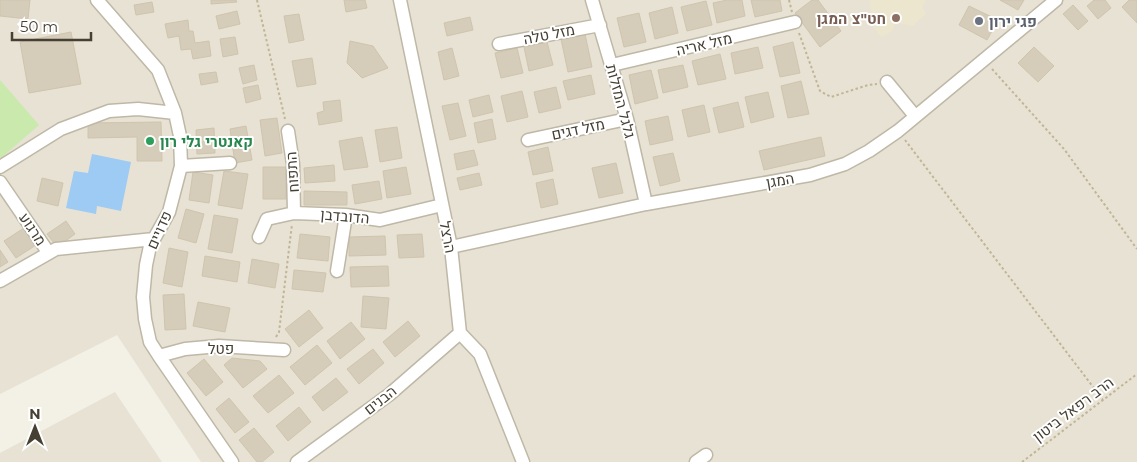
<svg xmlns="http://www.w3.org/2000/svg" width="1137" height="462" font-family="Montserrat,Heebo,sans-serif">
<style>
.residential{fill:#e7e2d3}
.education{fill:#ede6ce}
.green{fill:#cae9ac}
.water{fill:#9ecbf3}
.building{fill:#d5ccba;stroke:#d0c4ad}
.lines{fill:none;stroke-linecap:round;stroke-linejoin:round}
.minor-casing{stroke:#bfb8a7;stroke-width:15}
.path{stroke:#c1b598;stroke-width:2;stroke-dasharray:2.5 2.5;stroke-linecap:butt}
.minor{stroke:#fff;stroke-width:12}
.education-dot{fill:#8d6e63;stroke:#fff;stroke-width:2}
.worship-dot{fill:#6b7280;stroke:#fff;stroke-width:2}
.leisure-dot{fill:#2e9e5b;stroke:#fff;stroke-width:2}
.labels{text-anchor:middle;dominant-baseline:central;stroke-width:4;stroke-linejoin:round;paint-order:stroke}
.education-label{font-size:15px;font-weight:bold;fill:#785e54;stroke:#fff;text-anchor:end}
.worship-label{font-size:15px;font-weight:bold;fill:#5b616d;stroke:#fff;text-anchor:start}
.street-label{font-size:15px;fill:#464034;stroke:#fff}
.leisure-label{font-size:15px;font-weight:bold;fill:#27864d;stroke:#fff;text-anchor:start}
</style>
<rect width="100%" height="100%" fill="#f3f0e5"/>
<path class="residential" d="M0,0h1137v462h-936l-84,-127 -117,59z
M115,392l47,70h-162v-9z"/>
<path class="education" d="M870,0h56l-4,7 4,6 -13,13 -18,-4 -3,9 -11,6 -10,-13z"/>
<path class="green" d="M0,80l39,45 -38,33 -1,-1z"/>
<path class="water" d="M92,154l39,8 -10,49 -24,-5 -1,8 -30,-6 8,-37 14,2z"/>
<path class="building" d="M0,0h30l-2,19 -28,-3z
M211,0h25l1,2 -26,2z
M344,0h21l2,8 -21,4z
M727,0h15l3,16 -28,7 -4,-20z
M751,0h29l2,11 -27,6z
M812,0h6l23,31 -21,16 -25,-34z
M1000,0h24l-6,10z
M1094,0h11l6,8 -13,11 -11,-13z
M1129,0h8v23l-15,-16z
M706,1l6,24 -25,6 -6,-24z
M152,2l2,10 -18,3 -2,-10z
M1073,5l15,16 -10,9 -15,-16z
M969,6l29,14 -11,20 -28,-15z
M672,7l6,26 -23,6 -6,-26z
M237,11l3,13 -21,5 -3,-13z
M639,13l7,29 -22,5 -7,-29z
M299,14l5,26 -15,3 -5,-27z
M470,17l3,13 -26,6 -3,-13z
M188,20l1,11h4l2,12 14,-2 2,15 -18,3 -2,-10 -10,1 -2,-14 -11,2 -3,-14z
M71,32l10,52 -52,9 -9,-51z
M585,34l7,33 -24,5 -7,-33z
M235,37l3,17 -15,3 -3,-18z
M350,41l23,5 15,22 -26,10 -15,-15z
M547,42l6,23 -24,6 -5,-24z
M793,42l7,31 -20,4 -7,-30z
M758,47l5,21 -28,6 -4,-21z
M1034,47l20,19 -16,16 -20,-19z
M452,48l7,28 -15,4 -6,-28z
M517,48l6,25 -22,5 -6,-25z
M720,54l6,25 -28,6 -6,-24z
M312,58l4,26 -19,3 -5,-26z
M254,65l3,15 -14,4 -4,-16z
M683,65l5,22 -25,6 -5,-23z
M651,70l7,28 -23,6 -6,-29z
M216,72l2,10 -17,3 -2,-11z
M591,75l4,19 -27,6 -5,-19z
M801,81l8,33 -21,4 -7,-32z
M258,85l3,14 -15,4 -3,-15z
M556,87l5,21 -22,5 -5,-21z
M522,91l6,26 -21,5 -6,-26z
M768,92l6,25 -23,6 -6,-26z
M489,95l4,17 -20,5 -4,-17z
M340,100l2,21 -23,4 -2,-12 7,-2 -1,-9z
M738,102l6,25 -25,6 -6,-25z
M458,103l8,33 -16,4 -8,-34z
M704,105l6,27 -22,5 -6,-27z
M668,116l5,24 -23,5 -5,-24z
M277,118l5,35 -17,3 -5,-36z
M492,119l4,20 -18,4 -4,-20z
M161,122l1,39h-25v-24l-49,1v-15z
M246,126l6,34 -17,3 -5,-34z
M397,127l5,31 -22,4 -5,-32z
M214,128l1,25 -18,1 -1,-24z
M362,137l6,30 -24,3 -5,-29z
M821,137l4,19 -61,14 -5,-19z
M548,147l5,24 -20,4 -5,-23z
M474,150l4,15 -21,5 -3,-16z
M673,153l7,28 -20,5 -7,-29z
M616,163l7,30 -24,5 -7,-30z
M334,165l1,16 -30,2 -1,-15z
M263,167h23v32h-23z
M406,167l5,27 -24,4 -4,-27z
M224,171l24,3 -6,35 -24,-4z
M193,172l20,3 -4,28 -20,-3z
M479,173l3,12 -22,5 -3,-12z
M42,178l21,5 -5,23 -21,-5z
M553,179l5,25 -17,4 -5,-25z
M379,181l3,18 -27,5 -3,-19z
M304,191l43,1v13h-43z
M186,209l18,5 -8,29 -18,-5z
M214,215l24,4 -6,34 -24,-4z
M66,221l9,13 -18,13 -10,-13z
M24,228l12,17 -20,13 -12,-17z
M300,234l30,3 -2,24 -31,-3z
M422,234l2,23 -25,1 -2,-23z
M385,236l1,19 -37,1v-19z
M169,248l19,4 -6,35 -19,-4z
M0,250l8,12 -8,5z
M205,256l35,6 -3,20 -35,-6z
M252,259l27,5 -4,24 -27,-5z
M388,266l1,20 -38,1 -1,-20z
M294,270l32,3 -3,19 -31,-3z
M184,294l2,35 -21,1 -2,-35z
M363,296l26,2 -3,31 -25,-2z
M198,302l32,6 -5,24 -32,-6z
M309,310l14,18 -24,19 -14,-18z
M408,321l12,15 -25,21 -12,-15z
M351,322l14,17 -25,20 -13,-18z
M317,345l15,18 -27,22 -15,-18z
M373,349l11,14 -25,21 -12,-15z
M232,358l28,3 7,8 -24,19 -19,-23z
M204,359l19,23 -17,14 -19,-23z
M279,375l15,18 -26,20 -15,-17z
M336,378l12,14 -25,19 -11,-14z
M229,398l20,24 -14,11 -19,-24z
M299,407l12,15 -23,19 -12,-15z
M254,428l20,24 -12,10h-5l-18,-22z"/>
<g class="lines">
<g class="minor-casing">
<path id="minor" d="M97,0l61,70 17,43 5,23 1,30 -12,46 -19,34 -4,19 -3,32 2,22 5,23 9,14 73,106
M400,0l51,247 9,86 20,21 43,108
M592,0l35,119 19,85
M499,44l101,-19
M612,65l183,-43
M887,82l28,34
M288,131l5,33 1,49
M528,140l99,-21
M181,166l49,-3
M0,167l61,-38 48,-18 29,-2 37,4
M0,182l48,70
M259,237l8,-18 27,-6 52,2 34,5 62,-15
M451,247l195,-43 164,-29 35,-11 24,-13 29,-20 158,-131
M337,271l9,-56
M0,281l56,-32 98,-10
M159,356l26,-7 34,-3 65,4
M297,462l93,-68 70,-61
M696,462l10,-7"/>
</g>
<path class="path" d="M257,0l28,119
M789,0l3,12
M799,33l21,58 11,6 37,-12 9,-1
M992,69l72,80 73,100
M905,140l198,260
M276,337l3,-5 13,-108
M1022,462l115,-88"/>
<use href="#minor" class="minor"/>
</g>
<circle class="education-dot" cx="896" cy="18" r="5"/>
<circle class="worship-dot" cx="979" cy="21" r="5"/>
<circle class="leisure-dot" cx="150" cy="141" r="5"/>
<g class="labels">
<g class="education-label">
<text x="886" y="18">חט"צ המגן</text>
</g>
<g class="worship-label">
<text x="989" y="21">פגי ירון</text>
</g>
<g class="street-label">
<text transform="translate(549 34) rotate(-11)">מזל טלה</text>
<text transform="translate(704 44) rotate(-13)">מזל אריה</text>
<text transform="translate(621 101) rotate(75)">גלגל המזלות</text>
<text transform="translate(578 129) rotate(-12)">מזל דגים</text>
<text transform="translate(292 172) rotate(-94)">התפוח</text>
<text transform="translate(780 180) rotate(-10)">המגן</text>
<text transform="translate(345 216) rotate(5)">הדובדבן</text>
<text transform="translate(33 229) rotate(56)">מרגוע</text>
<text transform="translate(159 230) rotate(-66)">פדויים</text>
<text transform="translate(448 237) rotate(79)">הרצל</text>
<text x="221" y="348">פטל</text>
<text transform="translate(380 400) rotate(-38)">הבנים</text>
<text transform="translate(1073 409) rotate(-37)">הרב רפאל ביטון</text>
</g>
<g class="leisure-label">
<text x="160" y="141">קאנטרי גלי רון</text>
</g>
</g>
<g transform="translate(35 427)" stroke="#ffffff" stroke-width="4" paint-order="stroke">
<path d="M0-4L9 19L0 12L-9 19Z" fill="#464034"/>
<text y="-8" font-size="14" font-weight="bold" text-anchor="middle" fill="#464034">N</text>
</g>
<path d="M12 32v8h79v-8" fill="none" stroke="#464034" stroke-width="2.5"/>
<text x="20" y="32" font-size="15" fill="#464034" stroke="#ffffff" stroke-width="4" paint-order="stroke">50 m</text>
</svg>
